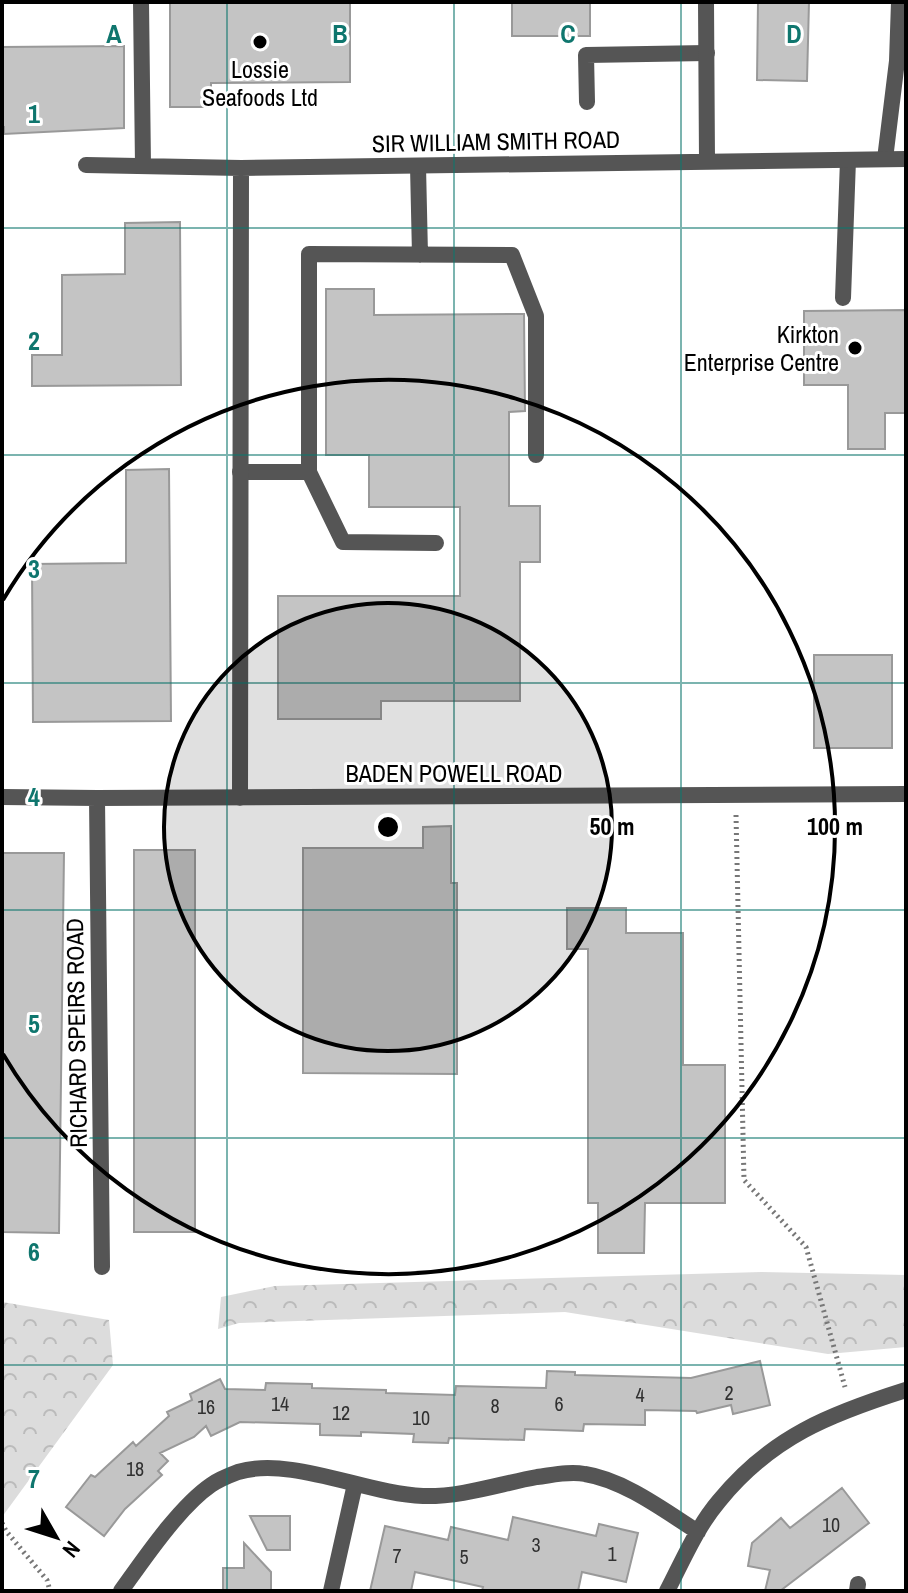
<svg xmlns="http://www.w3.org/2000/svg" width="908" height="1593" font-family="'Archivo Narrow',sans-serif">
<style>
.forest{fill:url(#forest-crowns)}
.building{fill:#c4c4c4;stroke:#999;stroke-width:2}
.lines{fill:none;stroke-linecap:round;stroke-linejoin:round}
.path{stroke:#777;stroke-width:5;stroke-dasharray:2 4;stroke-linecap:butt}
.lane{stroke:#555;stroke-width:16}
.street{stroke:#555;stroke-width:16}
.grid{fill:none;stroke:#0f766e;stroke-width:2;stroke-opacity:0.55}
.ring{fill:none;stroke:#000;stroke-width:4}
.poi-dot{fill:#000;stroke:#fff;stroke-width:3}
.labels{text-anchor:middle;dominant-baseline:central;stroke-width:6;stroke-linejoin:round;paint-order:stroke}
.number-label{font-size:20px;fill:#313131}
.poi-label{font-size:24px;fill:#000;stroke:#fff}
.street-label{font-size:24px;fill:#000;stroke:#fff}
.grid-label{font-size:26px;text-anchor:middle;font-weight:bold;fill:#0f766e;stroke:#fff;stroke-width:6;stroke-linejoin:round;paint-order:stroke}
.centre{fill:#000;stroke:#fff;stroke-width:4}
.ring-label{font-size:24px;text-anchor:middle;font-weight:bold;fill:#000;stroke:#fff;stroke-width:6;stroke-linejoin:round;paint-order:stroke}
</style>
<defs>
<pattern id="forest-crowns" width="20" height="18" patternUnits="userSpaceOnUse" patternTransform="scale(2)"><rect width="20" height="18" fill="#dcdcdc"/><path d="M2 6a3 3 0 1 1 6 0M12 15a3 3 0 1 1 6 0" fill="none" stroke="#bbb"/></pattern>
</defs>
<rect width="100%" height="100%" fill="#fff"/>
<path class="forest" d="M761,1272l145,3v72l-78,7 -263,-42 -326,11 -21,6 3,-32 54,-11z
M2,1302l107,18 4,45 -111,152z"/>
<path class="building" d="M170,2h180v80l-139,1v24h-41z
M512,2h78v34h-78z
M758,2h51l-2,79 -50,-1z
M124,46v82l-120,6v-7h-2v-80z
M180,222l1,163 -149,1v-31h30v-80l63,-1v-51z
M326,289h48v26l150,-1 1,97 -16,1v94h31v56h-20v139h-139v18h-103v-123h182v-89h-91v-52h-43z
M906,310v103h-21v36h-37v-64h-44v-74z
M169,469l2,252 -138,1 -1,-158 94,-1v-93z
M814,655h78v93h-78z
M451,826v57h6v191l-154,-1v-225h120v-21z
M134,850h61v382h-61z
M3,853h61l-5,380 -57,-1z
M567,908h59v25h57v132h42v138h-80l-1,50h-46v-50h-10v-254h-21z
M760,1361l10,44 -37,9 -2,-9 -34,8 -1,-2 -51,-1v15l-61,-1 -1,7 -58,-2 -1,11 -75,-2 -1,5 -35,-1 1,-8 -53,-2v4l-41,-1v-11l-80,-2 -29,14 -5,-10 -12,11 -34,16 8,8 -10,10 4,4 -37,34 -21,27 -38,-29 25,-32 4,2 38,-35 3,4 33,-30 -2,-4 25,-12 -2,-6 30,-15 5,10 40,1 1,-7 46,1v4l74,2v3l69,2 1,-9 90,2 1,-17 28,1v3l116,3z
M842,1488l27,35 -89,68h-15l5,-21 -22,-4 4,-23 29,-25 9,10z
M250,1516h40v34h-23z
M513,1517l83,19 3,-12 39,9 -12,49 -44,-10 -4,19h-96l1,-4 -68,-15 -4,19h-41l15,-65 63,14 3,-13 57,13z
M244,1543l27,29v19h-48v-23h21z"/>
<g class="lines">
<path class="path" d="M736,815l8,365 62,67 39,140
M2,1523l4,8 41,49 3,11"/>
<path class="lane" d="M587,102l-1,-47 121,-2
M885,159l12,-98 2,-59
M418,166l2,89
M843,298l5,-138
M240,472h69
M436,543l-93,-1 -34,-70v-218l203,1 24,61v139"/>
<path class="street" d="M141,2l2,164
M706,2l1,159
M86,165l155,3 665,-9
M2,797l95,1 809,-4
M97,798l5,469
M240,798l1,-630
M121,1591c23,-32 58,-84 90,-106 7,-5 19,-10 27,-13 53,-16 129,22 185,24 39,1 76,-12 114,-19 16,-2 32,-6 48,-3 39,6 80,37 113,58
M331,1591l24,-107
M667,1591c16,-31 30,-64 52,-90 52,-64 111,-87 187,-111
M857,1591l1,-7"/>
</g>
<path class="grid" d="M227,2v1589M454,2v1589M681,2v1589M2,228h904M2,455h904M2,683h904M2,910h904M2,1138h904M2,1365h904"/>
<circle cx="388" cy="827" r="224" fill="#000" fill-opacity=".12"/>
<g class="ring">
<circle cx="388" cy="827" r="224"/>
<path d="M3 600A447 447 0 1 1 3 1054"/>
</g>
<g class="poi-dot">
<circle cx="260" cy="42" r="8"/>
<circle cx="855" cy="348" r="8"/>
</g>
<g class="labels">
<g class="number-label">
<text x="729" y="1392">2</text>
<text x="640" y="1394">4</text>
<text x="280" y="1403">14</text>
<text x="559" y="1403">6</text>
<text x="495" y="1405">8</text>
<text x="206" y="1406">16</text>
<text x="341" y="1412">12</text>
<text x="421" y="1417">10</text>
<text x="135" y="1468">18</text>
<text x="831" y="1524">10</text>
<text x="536" y="1544">3</text>
<text x="612" y="1553">1</text>
<text x="397" y="1555">7</text>
<text x="464" y="1556">5</text>
</g>
<g class="poi-label">
<text x="260" y="69">Lossie<tspan x="260" dy="28">Seafoods Ltd</tspan></text>
<text x="839" y="334" text-anchor="end">Kirkton<tspan x="839" dy="28">Enterprise Centre</tspan></text>
</g>
<g class="street-label">
<text transform="translate(496 141) rotate(-1)">SIR WILLIAM SMITH ROAD</text>
<text x="454" y="773">BADEN POWELL ROAD</text>
<text transform="translate(76 1033) rotate(-91)">RICHARD SPEIRS ROAD</text>
</g>
</g>
<g class="grid-label">
<text x="114" y="43">A</text>
<text x="340" y="43">B</text>
<text x="568" y="43">C</text>
<text x="794" y="43">D</text>
<text x="34" y="123">1</text>
<text x="34" y="350">2</text>
<text x="34" y="578">3</text>
<text x="34" y="806">4</text>
<text x="34" y="1033">5</text>
<text x="34" y="1261">6</text>
<text x="34" y="1488">7</text>
</g>
<circle cx="388" cy="827" r="12" class="centre"/>
<g class="ring-label">
<text x="612" y="835">50 m</text>
<text x="835" y="835">100 m</text>
</g>
<rect width="908" height="1593" fill="none" stroke="#000000" stroke-width="8"/>
<g transform="translate(56 1537) rotate(129)" stroke="#ffffff" stroke-width="6" paint-order="stroke">
<path d="M0-6L14 30L0 20L-14 30Z" fill="#000000"/>
<text y="-12" font-size="22" font-weight="bold" text-anchor="middle" fill="#000000">N</text>
</g>
</svg>
